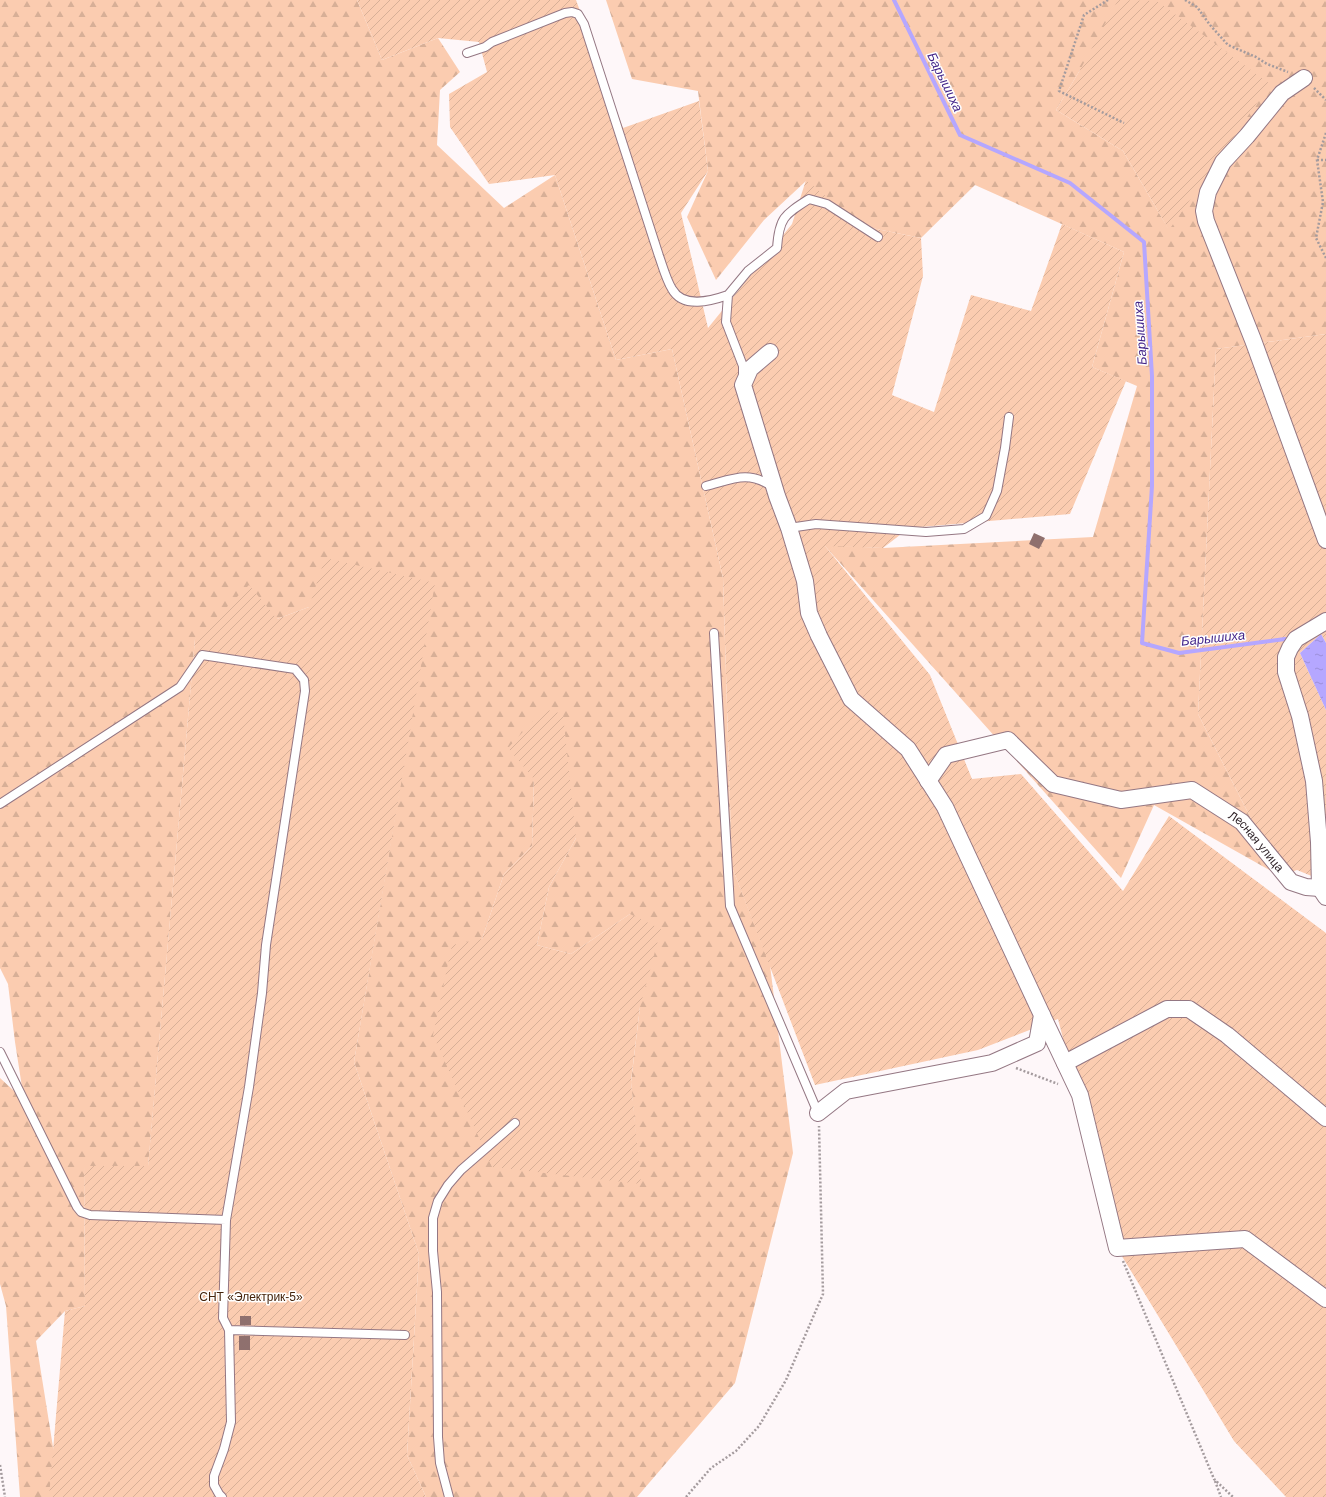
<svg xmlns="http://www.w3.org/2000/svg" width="1326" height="1497" font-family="Arial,sans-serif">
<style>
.forest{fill:url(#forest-firs);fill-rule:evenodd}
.garden{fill:url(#garden-furrows)}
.water{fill:url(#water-ripples)}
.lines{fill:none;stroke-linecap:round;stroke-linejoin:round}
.stream{stroke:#b5a7ff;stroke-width:4}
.building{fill:#8f706e}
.lane-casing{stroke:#947783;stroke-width:10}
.street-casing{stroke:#947783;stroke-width:18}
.path{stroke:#a49b9e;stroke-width:2.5;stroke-dasharray:2 2;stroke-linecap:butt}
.lane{stroke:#fff;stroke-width:8}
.street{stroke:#fff;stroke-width:16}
.labels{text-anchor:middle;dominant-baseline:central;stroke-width:3;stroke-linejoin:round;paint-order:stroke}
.street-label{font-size:12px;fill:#2a1e23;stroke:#fff}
.park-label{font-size:12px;fill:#45240c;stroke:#fff}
.water-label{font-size:13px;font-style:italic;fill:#44268a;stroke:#fff}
</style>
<defs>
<pattern id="forest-firs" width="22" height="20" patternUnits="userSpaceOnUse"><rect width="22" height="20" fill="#fbccb0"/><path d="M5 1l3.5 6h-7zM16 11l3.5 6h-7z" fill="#d7af97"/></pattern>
<pattern id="garden-furrows" width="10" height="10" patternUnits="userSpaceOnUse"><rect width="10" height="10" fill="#fbccb0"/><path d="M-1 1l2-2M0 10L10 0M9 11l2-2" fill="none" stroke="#d7af97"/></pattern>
<pattern id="water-ripples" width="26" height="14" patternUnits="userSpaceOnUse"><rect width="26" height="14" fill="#b5a7ff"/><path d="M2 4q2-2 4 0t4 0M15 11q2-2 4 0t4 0" fill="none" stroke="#9c8fda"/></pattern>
</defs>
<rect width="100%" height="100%" fill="#fef7f9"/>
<path class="forest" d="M0,0h357l25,60 56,-22 22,34 -20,18 -3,55 67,63 51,-33 61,185 56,-11 51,229 9,289 38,98 23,188 -58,230 -98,114h-211l-19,-42 12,-201 -65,-192 80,-479 -125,24 -32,12 -82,20 -47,528 -64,-1 1,140 -20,5 -29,30 25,156h-41l-14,-191 -6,-22v-206l24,22 -9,-58 -7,-58 -8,-16zM534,779l42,59 -27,49 -12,58 34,9 59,-40 10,93 -9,75 9,102 -158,-245 22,-65 28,-28z
M606,0h720v334l-110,15 -18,365 82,162 -126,-71 -33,73 -297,-333 59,3 210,-11 44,-151 -45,-19 32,-115 -149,-67 -54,53 -59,-12 -56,-45 -42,39 -48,60 -29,-63 21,-46 -10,-80 -66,-12zM1080,70l89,160 -46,-79 -67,-41z"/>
<path class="garden" d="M357,0h219l47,128 76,-27 9,70 -27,42 27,115 84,-104 14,-44 56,46 59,12 2,38 -31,119 42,17 37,-117 60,16 31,-87 62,28 -32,115 34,14 -56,133 -161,14 -26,20 -58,-2 105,129 42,104 49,-5 102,117 46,-75 157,117v564h-40l-52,-56 -117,-193 -59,-229 -80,31 -163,35 -83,-218 -9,-289 -51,-229 -56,11 -61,-185 -66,9 -39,-57 -1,-33 38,-22 -8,-30 -41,-4 -56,22z
M1118,0l39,1 113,83 -101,146 -46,-79 -67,-41 24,-40z
M1326,334v309l-5,-9 -21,19 26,57v172l-29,-12 -17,6 -82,-162 18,-365z
M325,558l110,25 -81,479 65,192 -12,201 19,42h-377l16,-186 20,-5 -1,-140h64l47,-527 54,-54 28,34 32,-12z
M544,709l19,5 13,124 -27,49 -12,58 34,9 59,-40 31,15 -21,78 -9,74 10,103 -149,-17 -59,-132 19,-90 30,-6 22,-65 28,-28 2,-67 -26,-31z"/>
<path class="water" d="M1321,634l5,9v67l-26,-57z"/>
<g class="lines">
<path class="stream" d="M894,0l66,135 110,48 74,59 8,134v110l-10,157 37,10 106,-14"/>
</g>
<path class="building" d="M1034,533l11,5 -6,11 -10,-5z
M240,1316h11v9h-11z
M239,1336h11v14h-11z"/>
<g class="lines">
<g class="lane-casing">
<path id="lane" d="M467,53l18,-6 7,-5 73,-29 7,-1 6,2 6,10 75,232c4,11 7,23 13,33 11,20 39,12 56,6
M743,376v-10l-17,-44 2,-27 20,-24 29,-23c2,-30 7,-33 32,-49l18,5 51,33
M706,486c27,-7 42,-16 67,1
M789,528l27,-4 110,8 38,-3 22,-13 11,-25 8,-43 4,-31
M714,633l16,273 88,207
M0,804l180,-117 22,-32 93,14 9,11 1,11 -39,254 -4,48 -13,94 -23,133 -3,98 6,12 2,92 -7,27 -10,27v9l5,9 3,3
M0,1052l77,155 4,5 9,3 136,5
M229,1330l176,5
M449,1497l-9,-34 -2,-26 -1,-145 -4,-41v-33l5,-17 10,-16 13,-15 54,-47"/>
</g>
<g class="street-casing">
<g id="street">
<path d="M1304,78l-22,15 -35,43 -24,26 -15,30 -4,19 2,10 47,119 73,200"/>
<path d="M770,352l-20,17 -7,16 34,111 12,32 16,53 4,32 10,23 32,63 57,50 37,58 97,208 -5,28 -45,20 -146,28 -28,22"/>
<path d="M1326,621l-30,18 -6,9 -4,9v15l14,44 14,65 5,61 1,46 6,9"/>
<path id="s1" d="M928,781l18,-26 62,-15 45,44 68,16 71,-10 50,32 49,60 15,5 14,1"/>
<path d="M1042,1015l38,80 37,153 128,-9 81,60"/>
<path d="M1065,1063l102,-54h22l38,26 99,83"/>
</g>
</g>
<path class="path" d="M1108,0l-24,15 -25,76 65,32
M1185,0l12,7 13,18 18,20 28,12 11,7 21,8
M1314,88l12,12
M1326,133l-9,27 6,42 -7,36 10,20
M1317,160h9
M1016,1068l42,16
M1123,1261l91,218 19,18
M0,1465l5,32
M1215,1481l6,16
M686,1497l25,-29 25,-17 23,-25 27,-46 37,-86 -4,-168"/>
<use href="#lane" class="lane"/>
<use href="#street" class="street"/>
</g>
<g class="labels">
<g class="street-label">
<text stroke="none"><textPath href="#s1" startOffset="383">Лесная улица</textPath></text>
</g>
<g class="park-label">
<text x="251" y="1297">СНТ «Электрик-5»</text>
</g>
<g class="water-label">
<text transform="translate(945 82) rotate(64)">Барышиха</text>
<text transform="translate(1140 333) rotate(-94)">Барышиха</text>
<text transform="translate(1213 638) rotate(-6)">Барышиха</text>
</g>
</g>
</svg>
